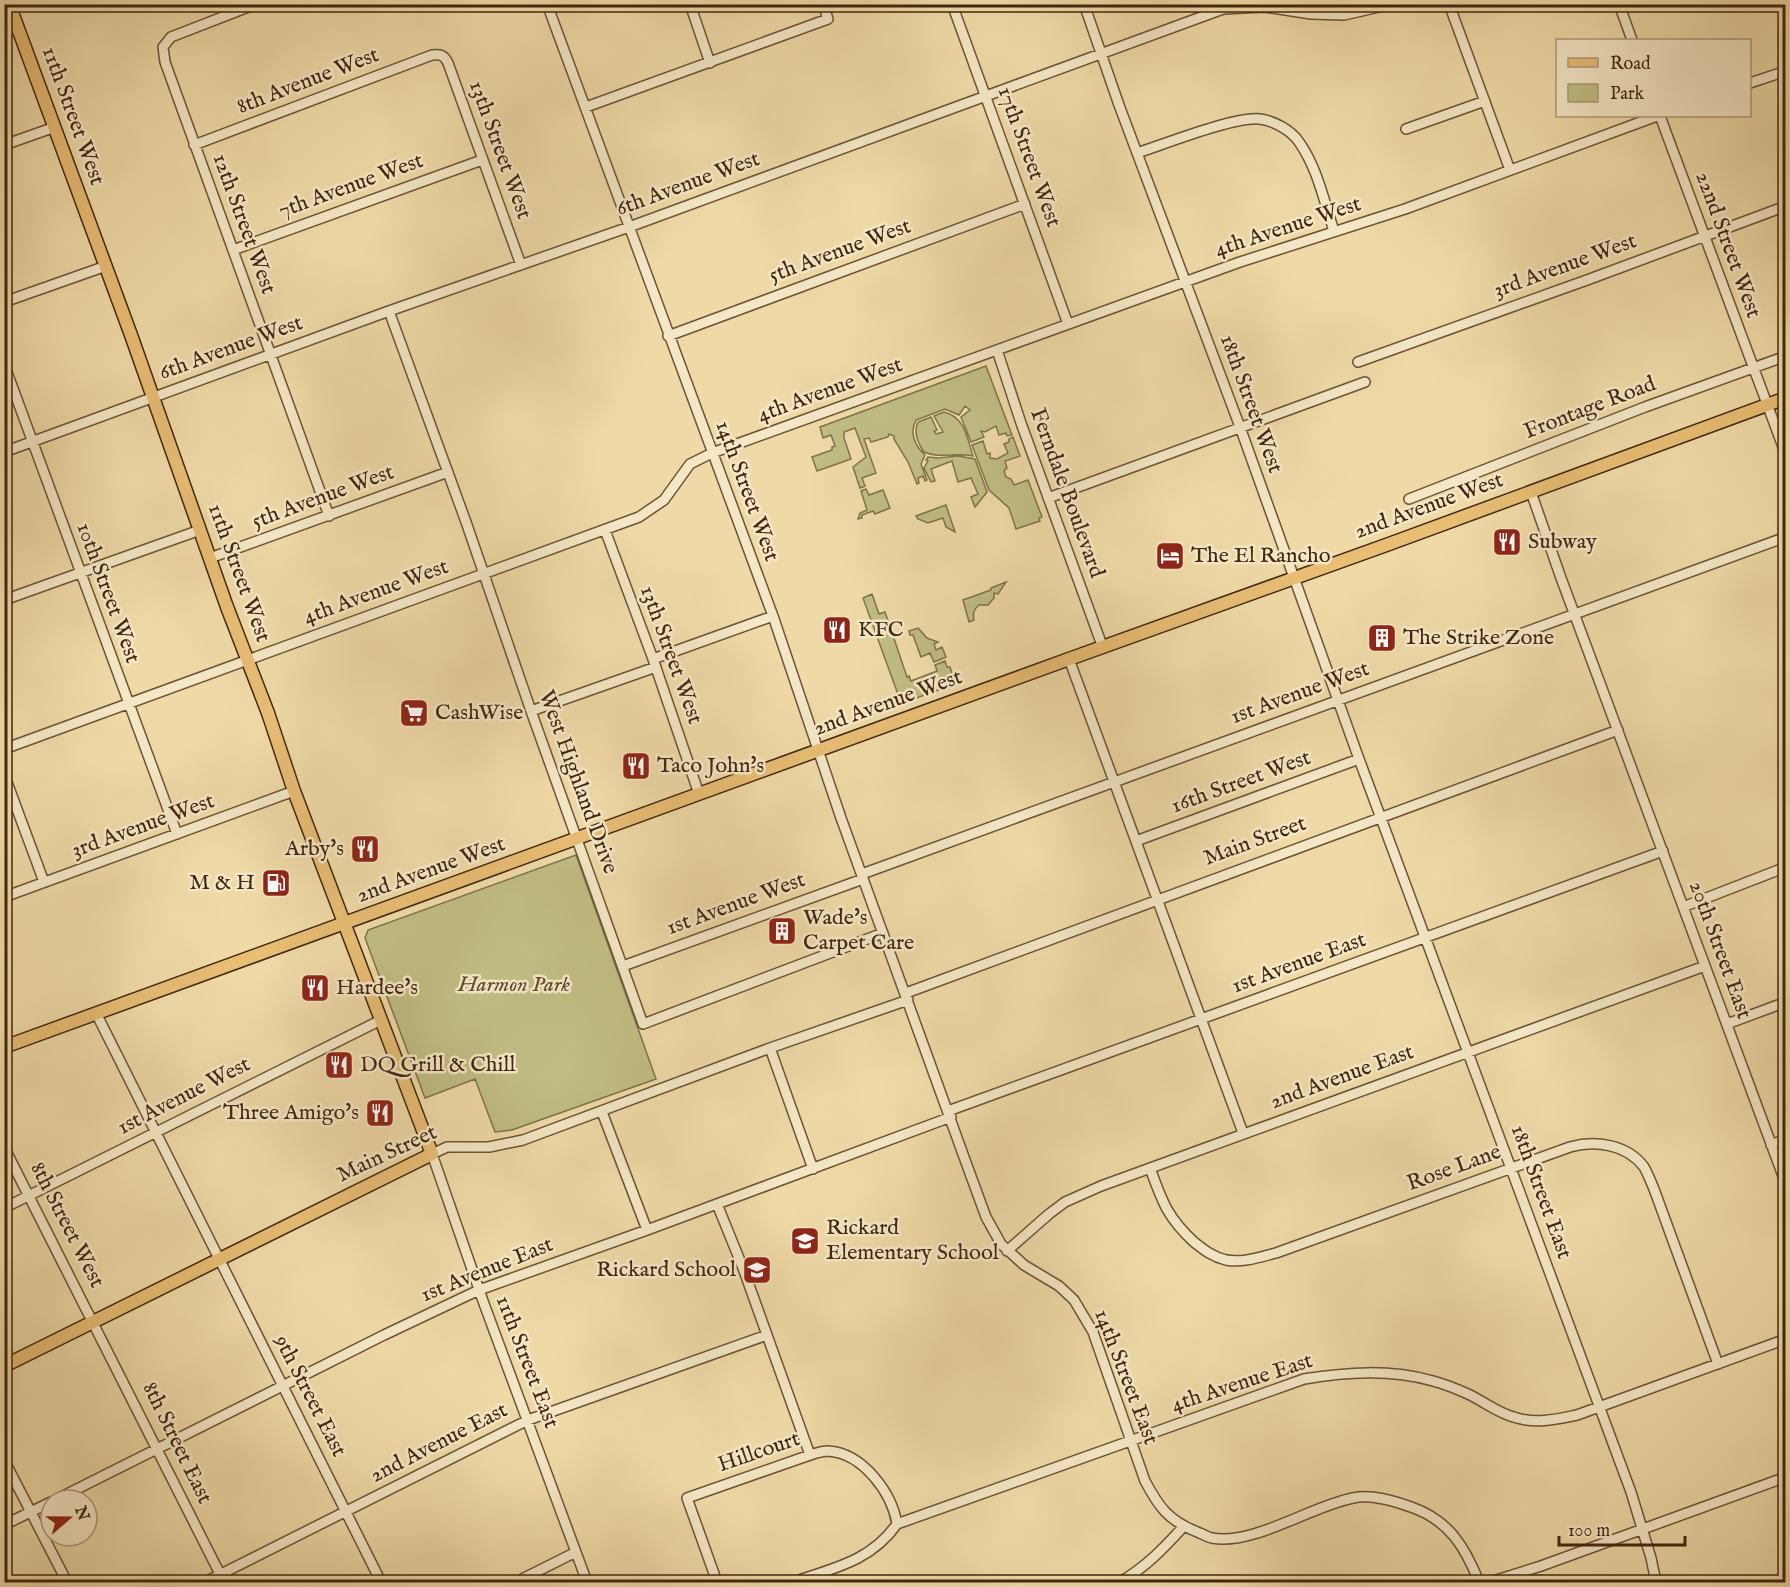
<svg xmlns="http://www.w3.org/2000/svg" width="1790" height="1587" font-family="'IM FELL English',serif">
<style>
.green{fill:#c0bd83;stroke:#80724a;stroke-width:1.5}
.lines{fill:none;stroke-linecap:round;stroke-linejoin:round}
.minor-casing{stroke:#6c5336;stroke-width:12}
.major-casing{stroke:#412610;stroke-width:15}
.minor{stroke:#f5e7c6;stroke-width:9}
.major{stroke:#e8bd74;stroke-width:12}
.labels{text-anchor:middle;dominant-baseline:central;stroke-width:5;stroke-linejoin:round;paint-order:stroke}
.street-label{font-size:22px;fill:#412610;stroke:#f5e7c6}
.poi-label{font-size:22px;fill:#412610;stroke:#f5e7c6;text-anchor:start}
.park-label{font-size:22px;font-style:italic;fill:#614c2d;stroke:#f5e7c6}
</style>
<rect width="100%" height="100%" fill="#efdaa7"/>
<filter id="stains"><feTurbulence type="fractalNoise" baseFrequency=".00333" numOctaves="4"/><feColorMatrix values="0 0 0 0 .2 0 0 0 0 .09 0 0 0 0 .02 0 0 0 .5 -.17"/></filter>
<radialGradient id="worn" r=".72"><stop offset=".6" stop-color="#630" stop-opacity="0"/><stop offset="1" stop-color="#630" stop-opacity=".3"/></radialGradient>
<path class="green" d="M986,366l26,69 -5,1 -1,-3 -7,2 -3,-9 -11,6 -4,-1 3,6 -13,5 -10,-25 9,-7 -5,-4 -6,9 -14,-6 -29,11c-7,13 -1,26 9,35l-4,9 6,16 -2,1 -2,-5 -5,2 1,5 -2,1 -9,-22 -14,-23v-3l-5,-2 -1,3 -17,5 -2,-4 -5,1 12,34 -14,5 3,8 -5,2 -7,-21 13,-10 -11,-29 -11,4v6l7,21 -34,12 -5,-14 20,-7v-3l3,-1 -4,-11 -8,3 -3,-11z
M944,412c21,5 23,26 29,44 -17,-4 -33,3 -49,-4 -6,-9 -11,-20 -6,-30l13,-5 6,13 -3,1 2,3 7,-2 -9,-16z
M1013,437l7,19 -15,5 2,7 -3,3 2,6 5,2 3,6 14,-5 14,37 -3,1 1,3 -24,8 -7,-21 -20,-18 -17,-45 11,-4 4,13 3,-1v5l7,1 11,-6 -4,-9 5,-2v-3z
M958,456l17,3 12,33 -12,15 -4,-10 7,-3 -7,-16 -13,4 -6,-21 -21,8 4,12 -4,1 -7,-14 4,-7 -2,-1 2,-3 10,1z
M866,489l3,6 14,-5 7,18 -15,6 -2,-3 -11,4v3l-4,1 2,-6 7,-3 -6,-19z
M946,505l9,27 -9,-5 -3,-9 -15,5 -10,-4 -2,-3z
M1006,582l-8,12 -4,-1v5l-6,7h-9c-6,5 -6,9 -5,15l-5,2 -6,-22 28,-10v-2z
M872,594l7,20 6,-2 22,65 2,-1 2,5 26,-10 -2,-6 10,-4 2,6h3l5,17 -52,19 -3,-3 -37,-102z
M918,628l9,10 11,4 -4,2 2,6 6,-3 4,10 -12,5 -4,-9 -9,4 -8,-22h-3l-1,-4z
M576,855l80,224 -144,51 -17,2 -20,-53 -50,19 -60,-160 3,-8z"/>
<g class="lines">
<g class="minor-casing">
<path id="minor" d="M256,4l-85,33 -8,10 2,15 164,454
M547,4l226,612 68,202 127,350 18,49 15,27 23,21 35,21 15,14 19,32 52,149c14,26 23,39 50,50 6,2 12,6 17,7 41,8 99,-32 141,-40 19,-4 41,3 58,9 38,13 54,40 68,75
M690,4l20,59
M952,4l116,320
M1084,4l35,101 121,322 119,332 272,733 20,66 5,24
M1449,4l61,166
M1619,4l13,36
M1750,83l36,-12
M586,107l242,-88 -5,-15
M1660,116l126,339
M1406,129l79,-28
M4,145l51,-18
M194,145l238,-90c9,-1 12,0 16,8l73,202
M1137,153c28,-9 98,-37 123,-34 14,2 31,11 39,23 18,25 25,59 35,89
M233,250l249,-90
M4,302l102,-36
M389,311l77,211 65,189 112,313 240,-91
M668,336l357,-132
M997,350l24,73 82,225
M1358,362l229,-82 199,-74
M4,364l173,470
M4,452l385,-141 240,-84 594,-218 42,-2 46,7 33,1 48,-11
M1531,492l30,86 225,606
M1048,498l317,-116
M1409,499l236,-92 141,-51
M605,530l48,129 46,135
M210,558l238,-86
M4,600l196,-70
M653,659l120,-43
M1069,659l174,474
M531,711l125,-44
M4,749l635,-232 25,-17 26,-36 22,-11 528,-191 165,-53 252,-93
M4,774l40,108
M1136,841l223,-82
M862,874l924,-337
M4,897l290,-106
M1683,907l103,-40
M623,966l240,-87
M906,993l712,-263
M96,1013l285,569
M1727,1024l59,-22
M770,1048l43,121
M948,1111l715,-260
M602,1112l45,118
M1771,1145l15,-6
M4,1147l220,435
M1150,1168c12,33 17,49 44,74 10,8 19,15 32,18 17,3 34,-3 50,-7l294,-106c25,-7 57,-3 74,20 4,7 7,15 10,22l64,175
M717,1204l26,64 67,187
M4,1208l377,-188
M1007,1251l42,-37 16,-12 36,-16 604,-220
M4,1460l63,122
M55,1500l329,-165 95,-45 168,-60 304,-113
M4,1525l47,-23
M205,1582l323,-162 239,-85
M516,1582l60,-30
M587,1582l-104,-281 -51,-147 15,-7h42l34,-7 247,-92 138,-48
M717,1582l-30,-84 123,-43c6,-2 12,-4 18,-4 35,2 64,42 69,73
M793,1582c41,-14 78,-21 104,-58l407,-145c43,-7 86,-10 129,2 11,3 24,8 35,13 17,8 31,20 49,24 20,6 40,1 60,-3l209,-76
M1120,1582c26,-15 44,-34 64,-56
M1490,1582l51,-16 245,-89"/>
</g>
<g class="major-casing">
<path id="major" d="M4,1047l1065,-388 320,-115 397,-146
M4,1366l428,-212 -138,-363 -26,-78 -41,-106 -96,-272 -122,-331"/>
</g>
<use href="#minor" class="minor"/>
<use href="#major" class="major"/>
</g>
<defs>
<g id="restaurant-square" transform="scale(1.5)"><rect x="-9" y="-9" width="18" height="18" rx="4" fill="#8f2418" stroke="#f5e7c6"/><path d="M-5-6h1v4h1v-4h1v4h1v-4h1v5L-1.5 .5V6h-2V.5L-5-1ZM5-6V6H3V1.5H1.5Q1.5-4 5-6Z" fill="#fff"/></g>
<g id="hotel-square" transform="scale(1.5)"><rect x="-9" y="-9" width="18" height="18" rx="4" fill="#8f2418" stroke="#f5e7c6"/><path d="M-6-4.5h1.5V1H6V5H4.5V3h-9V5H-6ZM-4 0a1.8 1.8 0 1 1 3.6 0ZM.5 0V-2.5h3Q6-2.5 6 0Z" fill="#fff"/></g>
<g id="building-square" transform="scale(1.5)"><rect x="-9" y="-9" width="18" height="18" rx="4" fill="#8f2418" stroke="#f5e7c6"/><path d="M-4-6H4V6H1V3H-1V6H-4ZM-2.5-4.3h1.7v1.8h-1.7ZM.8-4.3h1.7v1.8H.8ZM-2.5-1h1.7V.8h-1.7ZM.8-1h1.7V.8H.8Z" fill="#fff"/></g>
<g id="supermarket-square" transform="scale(1.5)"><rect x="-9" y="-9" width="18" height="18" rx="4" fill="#8f2418" stroke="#f5e7c6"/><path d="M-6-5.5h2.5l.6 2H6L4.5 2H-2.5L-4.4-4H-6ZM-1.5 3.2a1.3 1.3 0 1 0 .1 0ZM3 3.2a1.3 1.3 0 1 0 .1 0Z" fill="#fff"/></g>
<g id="fuel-square" transform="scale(1.5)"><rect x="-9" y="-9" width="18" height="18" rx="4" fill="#8f2418" stroke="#f5e7c6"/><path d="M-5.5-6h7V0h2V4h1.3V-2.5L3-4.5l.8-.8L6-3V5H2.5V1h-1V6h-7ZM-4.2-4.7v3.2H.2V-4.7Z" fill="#fff"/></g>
<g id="school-square" transform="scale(1.5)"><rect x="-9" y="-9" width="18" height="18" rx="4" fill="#8f2418" stroke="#f5e7c6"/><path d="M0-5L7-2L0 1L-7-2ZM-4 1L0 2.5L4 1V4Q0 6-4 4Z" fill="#fff"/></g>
</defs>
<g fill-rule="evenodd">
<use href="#restaurant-square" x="1507" y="542"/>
<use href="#hotel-square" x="1170" y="556"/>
<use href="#restaurant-square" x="837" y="630"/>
<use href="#building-square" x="1382" y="638"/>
<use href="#supermarket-square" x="414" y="713"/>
<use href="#restaurant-square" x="636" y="766"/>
<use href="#restaurant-square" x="365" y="849"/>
<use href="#fuel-square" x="276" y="883"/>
<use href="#building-square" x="782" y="931"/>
<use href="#restaurant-square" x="315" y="988"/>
<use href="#restaurant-square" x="339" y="1065"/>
<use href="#restaurant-square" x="380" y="1113"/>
<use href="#school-square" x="805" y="1241"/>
<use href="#school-square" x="757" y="1270"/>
</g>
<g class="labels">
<g class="street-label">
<text transform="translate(308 81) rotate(-21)">8th Avenue West</text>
<text transform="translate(73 116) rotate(70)">11th Street West</text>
<text transform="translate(500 150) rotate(70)">13th Street West</text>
<text transform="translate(1029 157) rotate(70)">17th Street West</text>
<text transform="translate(688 184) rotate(-20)">6th Avenue West</text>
<text transform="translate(351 186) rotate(-20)">7th Avenue West</text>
<text transform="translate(244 224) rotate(70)">12th Street West</text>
<text transform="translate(1288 227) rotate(-18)">4th Avenue West</text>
<text transform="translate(1728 245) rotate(70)">22nd Street West</text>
<text transform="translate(840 251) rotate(-20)">5th Avenue West</text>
<text transform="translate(1565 266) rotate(-20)">3rd Avenue West</text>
<text transform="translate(231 348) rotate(-20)">6th Avenue West</text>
<text transform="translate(830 390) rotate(-20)">4th Avenue West</text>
<text transform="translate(1251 404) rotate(70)">18th Street West</text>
<text transform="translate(1590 408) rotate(-21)">Frontage Road</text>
<text transform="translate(747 491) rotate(70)">14th Street West</text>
<text transform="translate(1067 493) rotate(70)">Ferndale Boulevard</text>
<text transform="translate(323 497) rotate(-20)">5th Avenue West</text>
<text transform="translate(1429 506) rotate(-20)">2nd Avenue West</text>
<text transform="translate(239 573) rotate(70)">11th Street West</text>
<text transform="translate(376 592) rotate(-20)">4th Avenue West</text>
<text transform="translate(108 593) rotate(70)">10th Street West</text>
<text transform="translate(671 655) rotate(70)">13th Street West</text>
<text transform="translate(1300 693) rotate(-20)">1st Avenue West</text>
<text transform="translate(888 703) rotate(-20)">2nd Avenue West</text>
<text transform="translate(578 782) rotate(70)">West Highland Drive</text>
<text transform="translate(1241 782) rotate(-20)">16th Street West</text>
<text transform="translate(143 826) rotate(-20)">3rd Avenue West</text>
<text transform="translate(1255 841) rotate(-20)">Main Street</text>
<text transform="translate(431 870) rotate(-20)">2nd Avenue West</text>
<text transform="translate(736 904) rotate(-20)">1st Avenue West</text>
<text transform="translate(1720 950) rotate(70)">20th Street East</text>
<text transform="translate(1299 963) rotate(-20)">1st Avenue East</text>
<text transform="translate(1342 1077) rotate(-20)">2nd Avenue East</text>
<text transform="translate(184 1096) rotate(-27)">1st Avenue West</text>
<text transform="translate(387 1154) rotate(-25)">Main Street</text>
<text transform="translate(1454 1168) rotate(-20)">Rose Lane</text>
<text transform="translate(1541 1192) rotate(70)">18th Street East</text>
<text transform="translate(67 1225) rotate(63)">8th Street West</text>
<text transform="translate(487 1270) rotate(-22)">1st Avenue East</text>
<text transform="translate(527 1362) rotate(69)">11th Street East</text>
<text transform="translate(1126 1377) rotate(69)">14th Street East</text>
<text transform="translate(1242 1383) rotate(-18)">4th Avenue East</text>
<text transform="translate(310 1396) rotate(63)">9th Street East</text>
<text transform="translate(177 1443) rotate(64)">8th Street East</text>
<text transform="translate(439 1443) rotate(-27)">2nd Avenue East</text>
<text transform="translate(759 1452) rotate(-19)">Hillcourt</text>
</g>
<g class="poi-label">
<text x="1528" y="542">Subway</text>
<text x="1191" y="556">The El Rancho</text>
<text x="858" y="630">KFC</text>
<text x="1403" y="638">The Strike Zone</text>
<text x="435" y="713">CashWise</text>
<text x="657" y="766">Taco John's</text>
<text x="344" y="849" text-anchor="end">Arby's</text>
<text x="255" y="883" text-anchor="end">M &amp; H</text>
<text x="803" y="918">Wade's<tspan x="803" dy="25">Carpet Care</tspan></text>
<text x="336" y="988">Hardee's</text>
<text x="360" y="1065">DQ Grill &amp; Chill</text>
<text x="359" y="1113" text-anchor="end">Three Amigo's</text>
<text x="826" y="1228">Rickard<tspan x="826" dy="25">Elementary School</tspan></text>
<text x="736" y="1270" text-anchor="end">Rickard School</text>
</g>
<g class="park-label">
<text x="514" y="985">Harmon Park</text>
</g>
</g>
<rect width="1790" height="1587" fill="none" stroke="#efdaa7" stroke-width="24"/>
<rect x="6" y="6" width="1778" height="1575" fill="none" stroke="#412610" stroke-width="3"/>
<rect x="12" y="12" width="1766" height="1563" fill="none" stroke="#412610" stroke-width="1.5"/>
<rect x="1556" y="39" width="195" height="78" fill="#f5e7c6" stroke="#ad9a7d" stroke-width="1.5"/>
<rect x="1568" y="58" width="30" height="9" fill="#e8bd74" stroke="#ad9a7d" stroke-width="1.5"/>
<text x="1610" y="69" font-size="18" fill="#412610">Road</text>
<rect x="1568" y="84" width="30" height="18" fill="#c0bd83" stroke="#ad9a7d" stroke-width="1.5"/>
<text x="1610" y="99" font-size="18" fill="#412610">Park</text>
<g transform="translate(69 1518) rotate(70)"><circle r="28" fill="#f5e7c6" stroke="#ad9a7d" stroke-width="1.5"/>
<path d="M0-4.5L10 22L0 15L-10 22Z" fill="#8f2418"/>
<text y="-9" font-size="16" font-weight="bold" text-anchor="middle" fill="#412610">N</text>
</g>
<path d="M1559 1536v9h126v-9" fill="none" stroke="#412610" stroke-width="3"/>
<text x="1568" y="1536" font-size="18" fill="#412610" stroke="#f5e7c6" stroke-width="4.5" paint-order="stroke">100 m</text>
<rect width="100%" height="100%" filter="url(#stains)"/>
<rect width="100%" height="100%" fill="url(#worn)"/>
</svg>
